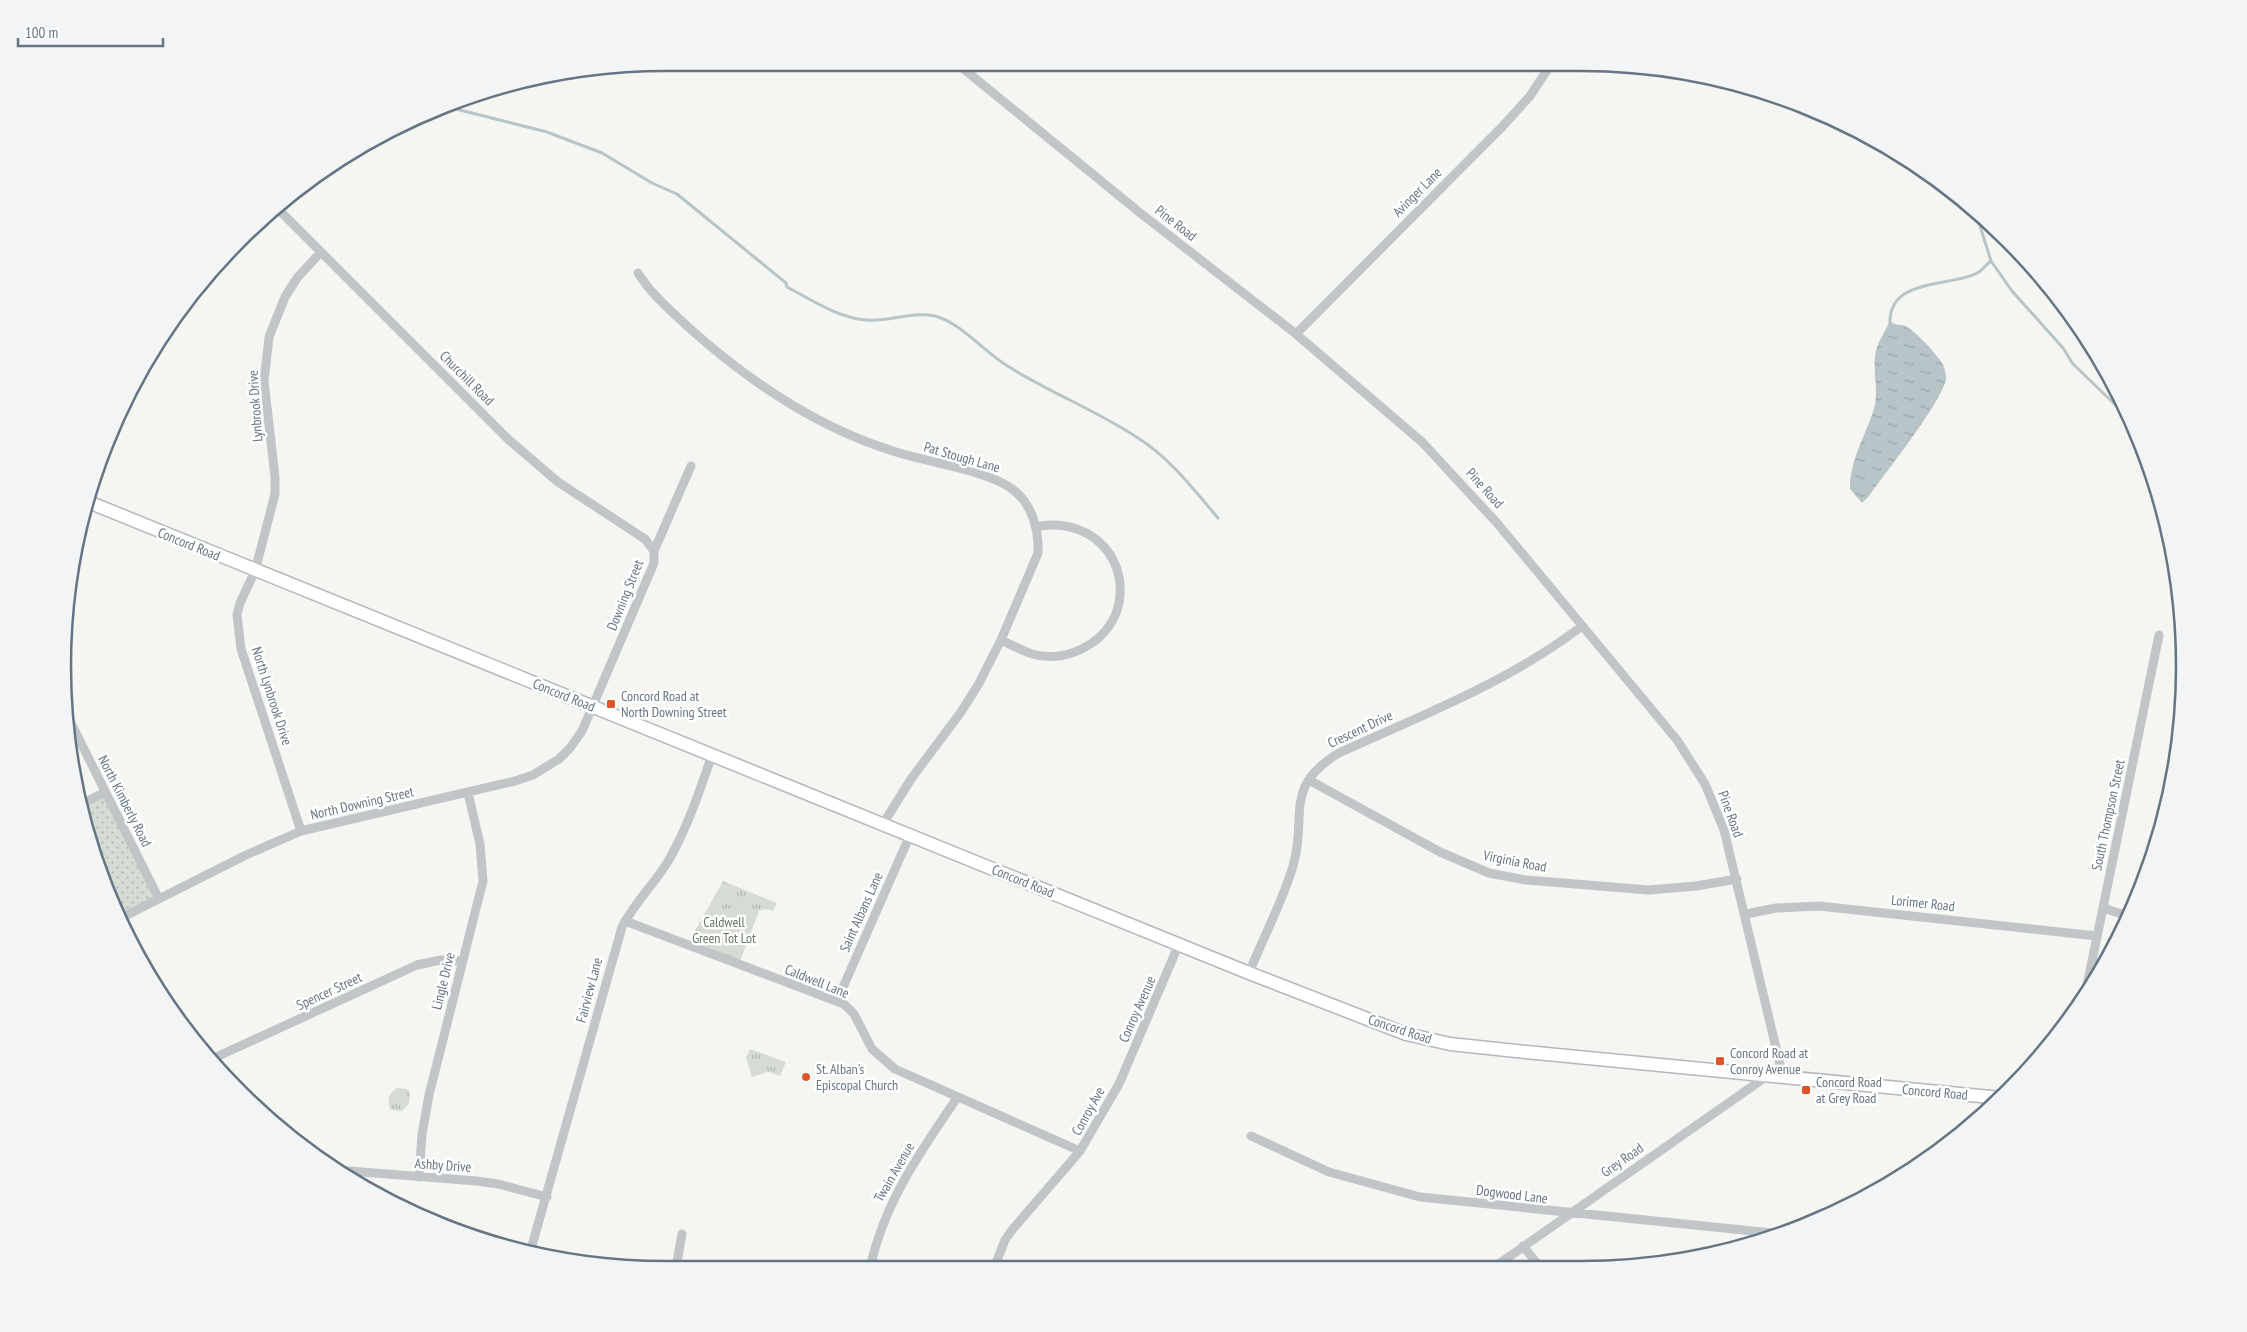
<svg xmlns="http://www.w3.org/2000/svg" width="2247" height="1332" font-family="'PT Sans Narrow',sans-serif">
<style>
.grass{fill:url(#grass-dots)}
.park{fill:url(#park-tufts)}
.water{fill:url(#water-ripples)}
.lines{fill:none;stroke-linecap:round;stroke-linejoin:round}
.stream{stroke:#b8c4c8;stroke-width:3}
.secondary-casing{stroke:#b3b8bd;stroke-width:15}
.minor{stroke:#c1c5c8;stroke-width:9}
.secondary{stroke:#fff;stroke-width:12}
.poi-dot{fill:#e05527;stroke:#fff;stroke-width:2}
.labels{text-anchor:middle;dominant-baseline:central;stroke-width:5;stroke-linejoin:round;paint-order:stroke}
.street-label{font-size:14px;fill:#657583;stroke:#fff}
.poi-label{font-size:14px;fill:#657583;stroke:#fff;text-anchor:start}
.park-label{font-size:14px;fill:#687a64;stroke:#fff}
.rim{fill:none;stroke:#657583;stroke-width:2.5}
</style>
<defs>
<pattern id="grass-dots" width="8" height="8" patternUnits="userSpaceOnUse" patternTransform="scale(1.25)"><rect width="8" height="8" fill="#d6dcd3"/><path d="M2 2h.1M6 6h.1" fill="none" stroke="#b1b7b1" stroke-width="1.8" stroke-linecap="round"/></pattern>
<pattern id="park-tufts" width="24" height="20" patternUnits="userSpaceOnUse" patternTransform="scale(1.25)"><rect width="24" height="20" fill="#d6dcd3"/><path d="M3 7l-1-3M5 7V3M7 7l1-3M15 17l-1-3M17 17v-4M19 17l1-3" fill="none" stroke="#b1b7b1"/></pattern>
<pattern id="water-ripples" width="26" height="14" patternUnits="userSpaceOnUse" patternTransform="scale(1.25)"><rect width="26" height="14" fill="#b8c4c8"/><path d="M2 4q2-2 4 0t4 0M15 11q2-2 4 0t4 0" fill="none" stroke="#99a4a8"/></pattern>
</defs>
<rect width="100%" height="100%" fill="#f5f6f2"/>
<path class="grass" d="M105,794l52,104 -37,18 -25,-56 -15,-54z"/>
<path class="park" d="M723,881l54,22 -4,8 -8,-2 -6,2 -20,53 -51,-21z
M750,1049l36,13 -6,14 -12,-4 -16,5 -6,-19z
M397,1088l10,1 3,3 -1,12 -7,7 -11,-1c-5,-10 -2,-16 6,-22z"/>
<path class="water" d="M1890,321c7,6 11,2 17,6 13,9 26,23 35,36 2,3 4,10 4,15 -1,20 -62,97 -77,118l-7,7 -12,-14c0,-30 15,-52 24,-80 5,-18 -1,-34 1,-53 1,-12 10,-24 15,-35z"/>
<g class="lines">
<path class="stream" d="M444,106l103,26 55,21 50,30 25,11 109,89 1,4c25,13 51,31 80,33 22,2 45,-9 68,-4 24,6 49,35 71,49 42,27 90,45 132,73 32,20 56,52 80,80
M1976,213l15,48 21,30 51,57 10,16 56,54
M1890,325c-3,-49 63,-37 89,-53 4,-3 8,-8 12,-11"/>
<g class="secondary-casing">
<path id="secondary" d="M86,501l1163,472 157,61 44,10 76,8 475,46"/>
</g>
<path class="minor" d="M960,66l179,146 157,122 126,108 75,81 180,217 28,44 19,46 59,247
M276,207l233,233 49,42 87,57 9,12
M638,273c13,21 31,36 49,53 60,54 128,101 206,125 32,11 94,19 119,38 20,14 27,41 26,64l-37,87 -23,45 -17,27 -50,67 -28,45
M1296,334l206,-207 28,-31 21,-32
M1001,640c11,5 23,12 35,15 35,8 76,-16 83,-52 9,-51 -35,-87 -83,-76
M67,715l92,184
M1309,780l131,72 49,21 37,7 123,10 47,-4 41,-7
M80,805l25,-13
M301,831l-60,-182 -4,-34 3,-12 15,-32 20,-77v-17l-11,-96 5,-44 16,-40 12,-19 24,-26
M2103,908l25,8
M1746,914l30,-6 43,-2 278,30
M121,918l125,-63 55,-24 214,-50 18,-6 26,-16 11,-11 12,-17 72,-168v-12l37,-85
M625,921l219,83 10,10 18,35 23,20 185,82
M1249,973c14,-35 33,-70 44,-107 15,-50 -11,-79 46,-113 83,-38 170,-71 243,-127
M2084,1000l75,-365
M837,1001l73,-166
M212,1059l205,-94 24,-5 21,1
M1251,1136l78,36 91,25 362,37
M336,1170l141,11 21,3 49,13
M419,1177l3,-43 7,-39 54,-214 -3,-37 -12,-51
M1523,1246l18,22
M531,1249l91,-322c14,-27 33,-43 48,-69 18,-32 30,-68 42,-103
M676,1268l6,-34
M870,1268c14,-65 50,-116 87,-170
M994,1268l11,-28 7,-10 68,-79 39,-67 60,-140
M1493,1268l274,-192"/>
<use href="#secondary" class="secondary"/>
</g>
<g class="poi-dot">
<rect x="606" y="699" width="10" height="10" rx="2.5"/>
<rect x="1715" y="1056" width="10" height="10" rx="2.5"/>
<circle cx="806" cy="1077" r="5"/>
<rect x="1801" y="1085" width="10" height="10" rx="2.5"/>
</g>
<g class="labels">
<g class="street-label">
<text transform="translate(1417 192) rotate(-45)">Avinger Lane</text>
<text transform="translate(1176 223) rotate(38)">Pine Road</text>
<text transform="translate(467 378) rotate(45)">Churchill Road</text>
<text transform="translate(255 406) rotate(-94)">Lynbrook Drive</text>
<text transform="translate(962 457) rotate(16)">Pat Stough Lane</text>
<text transform="translate(1485 488) rotate(48)">Pine Road</text>
<text transform="translate(189 544) rotate(22)">Concord Road</text>
<text transform="translate(625 595) rotate(-68)">Downing Street</text>
<text transform="translate(564 695) rotate(22)">Concord Road</text>
<text transform="translate(272 696) rotate(72)">North Lynbrook Drive</text>
<text transform="translate(1360 729) rotate(-25)">Crescent Drive</text>
<text transform="translate(125 801) rotate(63)">North Kimberly Road</text>
<text transform="translate(362 803) rotate(-13)">North Downing Street</text>
<text transform="translate(1731 814) rotate(70)">Pine Road</text>
<text transform="translate(2108 815) rotate(-78)">South Thompson Street</text>
<text transform="translate(1515 861) rotate(11)">Virginia Road</text>
<text transform="translate(1023 881) rotate(22)">Concord Road</text>
<text transform="translate(1923 903) rotate(6)">Lorimer Road</text>
<text transform="translate(861 912) rotate(-66)">Saint Albans Lane</text>
<text transform="translate(443 981) rotate(-76)">Lingle Drive</text>
<text transform="translate(817 981) rotate(22)">Caldwell Lane</text>
<text transform="translate(589 990) rotate(-75)">Fairview Lane</text>
<text transform="translate(329 991) rotate(-25)">Spencer Street</text>
<text transform="translate(1137 1009) rotate(-66)">Conroy Avenue</text>
<text transform="translate(1400 1029) rotate(18)">Concord Road</text>
<text transform="translate(1935 1092) rotate(5)">Concord Road</text>
<text transform="translate(1088 1111) rotate(-61)">Conroy Ave</text>
<text transform="translate(1622 1160) rotate(-35)">Grey Road</text>
<text transform="translate(443 1165) rotate(4)">Ashby Drive</text>
<text transform="translate(894 1172) rotate(-60)">Twain Avenue</text>
<text transform="translate(1512 1194) rotate(7)">Dogwood Lane</text>
</g>
<g class="poi-label">
<text x="621" y="696">Concord Road at<tspan x="621" dy="16">North Downing Street</tspan></text>
<text x="1730" y="1053">Concord Road at<tspan x="1730" dy="16">Conroy Avenue</tspan></text>
<text x="816" y="1069">St. Alban's<tspan x="816" dy="16">Episcopal Church</tspan></text>
<text x="1816" y="1082">Concord Road<tspan x="1816" dy="16">at Grey Road</tspan></text>
</g>
<g class="park-label">
<text x="724" y="922">Caldwell<tspan x="724" dy="16">Green Tot Lot</tspan></text>
</g>
</g>
<path d="M0 0H2247V1332H0ZM666 71H1581A595 595 0 0 1 2176 666V666A595 595 0 0 1 1581 1261H666A595 595 0 0 1 71 666V666A595 595 0 0 1 666 71Z" fill="#f3f4f5" fill-rule="evenodd"/>
<path class="rim" d="M666 71H1581A595 595 0 0 1 2176 666V666A595 595 0 0 1 1581 1261H666A595 595 0 0 1 71 666V666A595 595 0 0 1 666 71Z"/>
<path d="M18 38v8h145v-8" fill="none" stroke="#657583" stroke-width="2.5"/>
<text x="25" y="38" font-size="15" fill="#657583" stroke="#ffffff" stroke-width="4" paint-order="stroke">100 m</text>
</svg>
